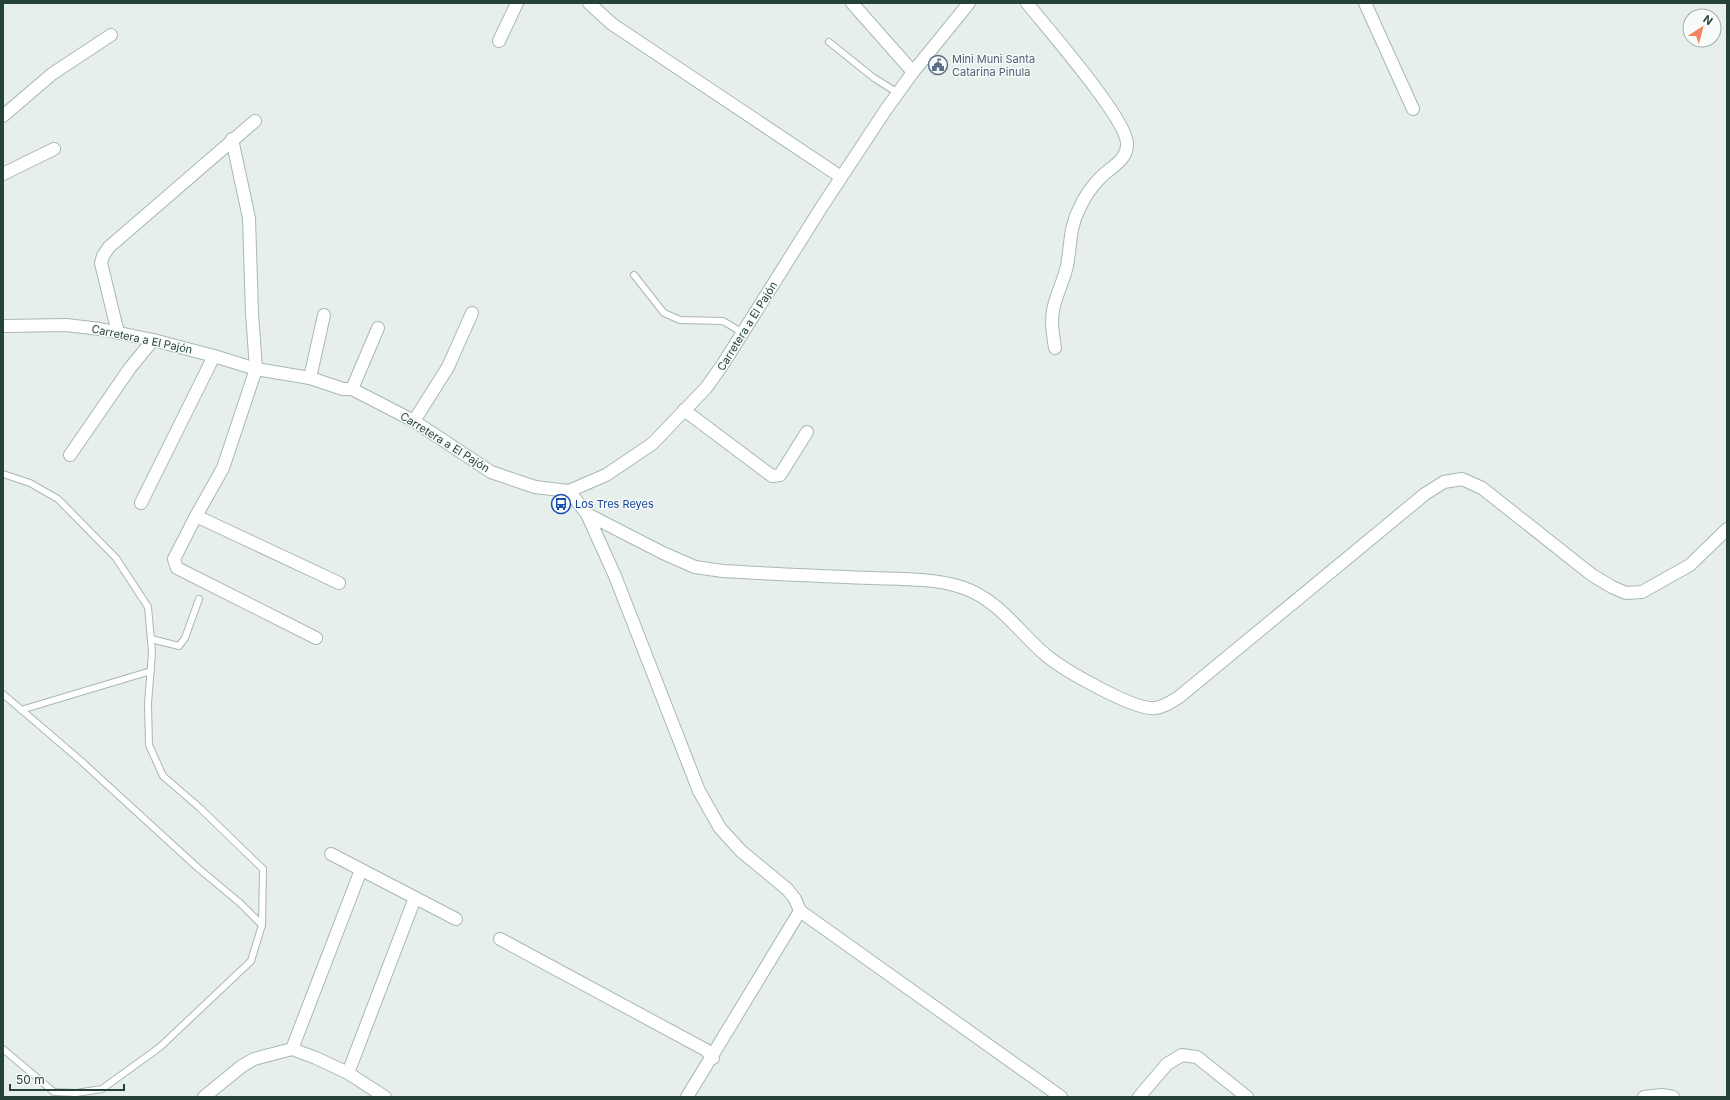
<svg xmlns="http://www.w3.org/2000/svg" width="1730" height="1100" viewBox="0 0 1730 1100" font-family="Inter,sans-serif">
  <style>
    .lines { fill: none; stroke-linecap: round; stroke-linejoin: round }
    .service-casing { stroke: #a8b8b2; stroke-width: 8 }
    .minor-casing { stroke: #a8b8b2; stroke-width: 14 }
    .tertiary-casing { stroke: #a8b8b2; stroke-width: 14 }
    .service { stroke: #fff; stroke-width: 6 }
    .minor { stroke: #fff; stroke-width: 12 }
    .tertiary { stroke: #fff; stroke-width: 12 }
    .labels { text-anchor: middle; stroke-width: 3; stroke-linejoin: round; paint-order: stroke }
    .service-label { font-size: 11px; fill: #4e5e75; stroke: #f7fbf9; text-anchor: start }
    .street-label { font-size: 11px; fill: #24423a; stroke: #f7fbf9 }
    .transit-label { font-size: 11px; fill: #164399; stroke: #f7fbf9; text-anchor: start }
  </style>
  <rect width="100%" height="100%" fill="#e6efeb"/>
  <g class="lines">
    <defs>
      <g id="service">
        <polyline points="829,42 874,78 898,93"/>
        <polyline points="634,275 664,313 680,320 723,321 743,333"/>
        <polyline points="3,474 30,483 58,499 116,558 148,607 152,652 148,704 149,745 163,776 200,808 263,869 262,925"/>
        <polyline points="151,639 179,646 185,638 199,599"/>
        <polyline points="3,694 80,760 198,868 240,903 262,925 251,961 160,1047 102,1089 76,1093 54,1092 3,1049"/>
        <polyline points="21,710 151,671"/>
      </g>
      <g id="minor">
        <polyline points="589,3 612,24 841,177"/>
        <polyline points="852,3 913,72"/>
        <path d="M1027,3c19,24 99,115 100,140 1,17 -16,24 -26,34 -9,9 -16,19 -21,30 -10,19 -9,33 -12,53 -2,16 -10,30 -14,46 -4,14 -1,28 1,42"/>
        <polyline points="1365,3 1413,109"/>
        <polyline points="499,41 517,3"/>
        <polyline points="3,116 52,74 111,35"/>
        <polyline points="232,139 249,218 252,313 256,369 223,468 196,516 174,559 177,568 316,638"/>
        <polyline points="3,174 54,149"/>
        <polyline points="118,333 101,263 103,256 109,247 255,121"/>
        <polyline points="310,378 324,315"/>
        <polyline points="352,389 378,328"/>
        <polyline points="684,410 772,476 780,475 807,432"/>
        <polyline points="414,421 448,367 472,313"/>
        <polyline points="70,455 130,368 153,340"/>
        <polyline points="569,491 587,514 615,576 699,791 720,828 741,851 787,889 795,899 800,911 687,1097"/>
        <polyline points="141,503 214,356"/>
        <path d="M587,514l76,39 32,14 28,4c49,3 98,5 148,7 29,1 62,0 90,9 38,12 58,46 86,69 17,14 88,55 108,52 9,-1 16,-6 24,-11l246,-203 19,-12 18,-3 20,9 110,87 20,12 14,6 16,-1 48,-27 37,-36"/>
        <polyline points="196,516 339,583"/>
        <polyline points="331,854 456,919"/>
        <polyline points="800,911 1061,1097"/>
        <polyline points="500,939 706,1050 713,1058"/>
        <polyline points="292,1049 361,870"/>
        <polyline points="348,1073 415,898"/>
        <polyline points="204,1097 242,1066 254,1059 292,1049 316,1058 348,1073 385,1097"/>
        <polyline points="1139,1097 1167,1064 1182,1055 1197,1057 1247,1097"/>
        <polyline points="1644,1097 1662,1095 1673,1097"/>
      </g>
      <polyline id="tertiary" points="3,326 66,325 100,329 153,340 214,356 256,369 310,378 343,389 352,389 414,421 491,472 535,487 569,491 606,475 652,444 706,388 723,364 821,208 885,111 913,72 969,3"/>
    </defs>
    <use href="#service" class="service-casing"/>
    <use href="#minor" class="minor-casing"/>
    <use href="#tertiary" class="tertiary-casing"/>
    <use href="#service" class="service"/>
    <use href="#minor" class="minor"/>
    <use href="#tertiary" class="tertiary"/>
  </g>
  <defs>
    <symbol id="civic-ring" viewBox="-11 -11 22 22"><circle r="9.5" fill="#f7fbf9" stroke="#5c6f8a" stroke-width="1.5"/><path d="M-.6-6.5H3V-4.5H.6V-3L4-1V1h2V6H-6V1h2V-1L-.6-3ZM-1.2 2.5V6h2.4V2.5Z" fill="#5c6f8a"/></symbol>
    <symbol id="bus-ring" viewBox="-11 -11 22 22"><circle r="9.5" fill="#f7fbf9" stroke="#1a4fb4" stroke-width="1.5"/><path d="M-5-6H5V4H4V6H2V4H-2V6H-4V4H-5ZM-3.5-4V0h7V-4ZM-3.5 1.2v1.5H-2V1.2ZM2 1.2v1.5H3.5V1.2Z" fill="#1a4fb4"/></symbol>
  </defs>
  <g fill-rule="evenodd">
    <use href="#civic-ring" x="927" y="54" width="22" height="22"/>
    <use href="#bus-ring" x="550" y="493" width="22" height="22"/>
  </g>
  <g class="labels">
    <g class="service-label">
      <text x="952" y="63">Mini Muni Santa<tspan x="952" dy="13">Catarina Pinula</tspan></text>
    </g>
    <g class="street-label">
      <text transform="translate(747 326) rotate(-58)" y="4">Carretera a El Pajón</text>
      <text transform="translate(142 339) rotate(12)" y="4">Carretera a El Pajón</text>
      <text transform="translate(445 442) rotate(32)" y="4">Carretera a El Pajón</text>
    </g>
    <g class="transit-label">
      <text x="575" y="508">Los Tres Reyes</text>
    </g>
  </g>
  <rect width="1730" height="1100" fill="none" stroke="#24423a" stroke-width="8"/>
  <g transform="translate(1702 28) rotate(36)"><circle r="19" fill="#f7fbf9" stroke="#a3b1ad"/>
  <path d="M0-3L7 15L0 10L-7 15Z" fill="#f4845f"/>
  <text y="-6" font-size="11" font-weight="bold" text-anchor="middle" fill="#24423a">N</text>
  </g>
  <path d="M10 1084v6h114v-6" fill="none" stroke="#24423a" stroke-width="2"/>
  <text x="16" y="1084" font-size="12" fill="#24423a" stroke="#f7fbf9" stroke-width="3" paint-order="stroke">50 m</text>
</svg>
